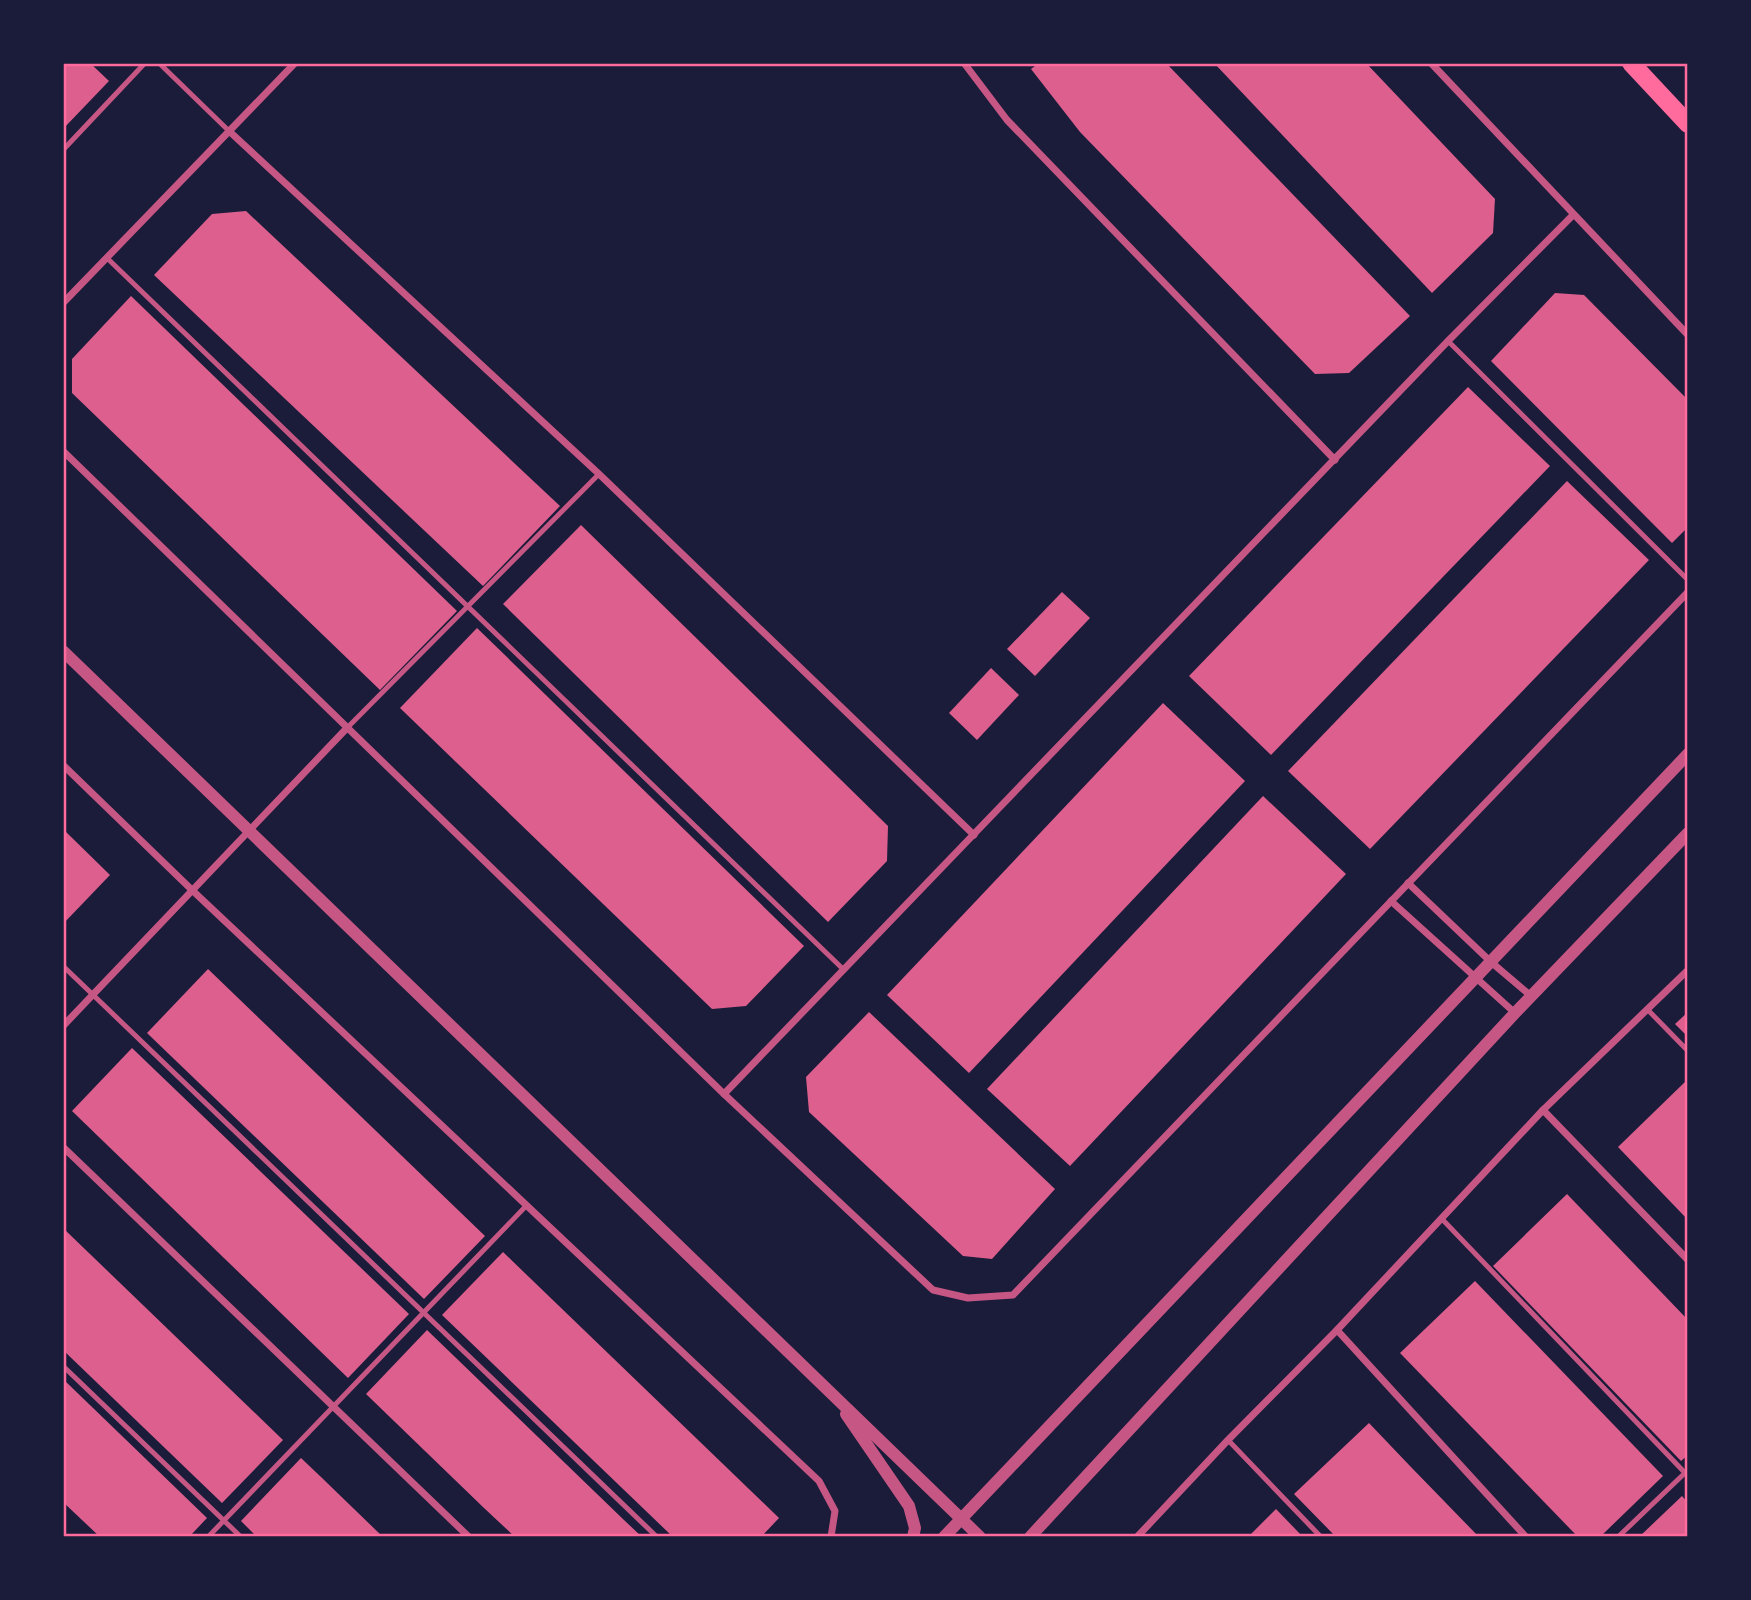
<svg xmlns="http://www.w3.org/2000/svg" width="1751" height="1600" viewBox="0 0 1751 1600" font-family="Commissioner,sans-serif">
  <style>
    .building { fill: #dd5f8e }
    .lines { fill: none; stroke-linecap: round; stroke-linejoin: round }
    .service { stroke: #c65784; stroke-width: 5 }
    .minor { stroke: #c65784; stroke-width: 7 }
    .tertiary { stroke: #c65784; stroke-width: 12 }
    .primary { stroke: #ff6b9d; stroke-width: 18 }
    .neatline { fill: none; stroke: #ff6b9d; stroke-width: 2.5 }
  </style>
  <rect width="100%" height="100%" fill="#1b1b3a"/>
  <g class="building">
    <polygon points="63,63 90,63 109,81 63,129"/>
    <polygon points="1039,63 1166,63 1410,316 1349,373 1315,374 1080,132 1031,69"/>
    <polygon points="1214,63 1366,63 1495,199 1493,233 1432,293"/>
    <polygon points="246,211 560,506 483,586 154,275 212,214"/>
    <polygon points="1555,293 1584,295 1688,400 1688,527 1672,543 1491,361"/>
    <polygon points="131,296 457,611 380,690 72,393 72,359"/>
    <polygon points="1468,387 1550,466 1271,755 1189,676"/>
    <polygon points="1567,481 1649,560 1370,849 1288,771"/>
    <polygon points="581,525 888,826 887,861 828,922 503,604"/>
    <polygon points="1062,592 1090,618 1035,676 1007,649"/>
    <polygon points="477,628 804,946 746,1006 712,1009 400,708"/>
    <polygon points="991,668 1019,695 977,740 949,713"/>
    <polygon points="1163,703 1245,781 969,1073 887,995"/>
    <polygon points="1263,796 1346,874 1070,1166 987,1089"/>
    <polygon points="63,829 110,875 63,924"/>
    <polygon points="208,969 485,1236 424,1299 147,1033"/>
    <polygon points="869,1012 1055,1189 992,1259 963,1256 809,1112 806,1077"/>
    <polygon points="1688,1012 1688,1037 1675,1024"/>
    <polygon points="132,1048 409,1314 348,1378 72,1111"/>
    <polygon points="1688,1079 1688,1220 1618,1147"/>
    <polygon points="1567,1194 1688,1320 1688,1455 1681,1461 1493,1266"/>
    <polygon points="63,1228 283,1440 222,1503 63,1350"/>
    <polygon points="503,1252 779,1518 761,1537 673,1537 442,1315"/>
    <polygon points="1475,1281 1663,1476 1600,1537 1578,1537 1400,1353"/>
    <polygon points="427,1330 624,1520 642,1537 515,1537 484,1508 366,1394"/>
    <polygon points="63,1379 207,1518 189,1537 100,1537 63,1502"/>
    <polygon points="1369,1423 1410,1466 1479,1537 1336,1537 1294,1494"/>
    <polygon points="301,1458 321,1477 383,1537 257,1537 241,1521"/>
    <polygon points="1682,1496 1688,1503 1688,1537 1639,1537"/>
    <polygon points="1276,1509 1303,1537 1248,1537"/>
  </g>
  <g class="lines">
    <g class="service">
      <polyline points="159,63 229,131"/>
      <polyline points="63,150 145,63"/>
      <polyline points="107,258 844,970"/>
      <polyline points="1448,341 1688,580"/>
      <polyline points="346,729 599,474"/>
      <polyline points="63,966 657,1537"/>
      <polyline points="1647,1009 1688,1051"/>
      <polyline points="1442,1219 1688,1476"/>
      <polyline points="63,1366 241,1537"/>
      <polyline points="1228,1440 1321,1537"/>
      <polyline points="208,1537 526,1206"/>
      <polyline points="1618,1537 1688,1470"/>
    </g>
    <g class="minor">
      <polyline points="964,63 1007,120 1335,460"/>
      <polyline points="1431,63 1688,335"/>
      <polyline points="229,131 599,474 974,835"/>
      <polyline points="63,303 295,63"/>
      <polyline points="63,451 724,1094 933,1290 968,1298 1013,1295 1688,592"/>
      <polyline points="63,765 193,891 819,1481 835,1511 831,1537"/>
      <polyline points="1408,883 1491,962 1531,996"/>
      <polyline points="1391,901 1515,1013"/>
      <polyline points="63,1026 346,729"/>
      <polyline points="724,1094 1448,341 1573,215"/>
      <polyline points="1543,1110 1688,1260"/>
      <polyline points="63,1147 469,1537"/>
      <polyline points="1337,1330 1526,1537"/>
      <polyline points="1137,1537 1228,1440 1337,1330 1543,1110 1688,970"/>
    </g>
    <g class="tertiary">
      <polyline points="63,651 980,1537"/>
      <polyline points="846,1414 909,1506 915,1528 913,1537"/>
      <polyline points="944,1537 1688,754"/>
      <polyline points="1030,1537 1515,1013 1688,833"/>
    </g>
    <polyline class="primary" points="1631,63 1688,124"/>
  </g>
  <rect width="1751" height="1600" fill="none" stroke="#1b1b3a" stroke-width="130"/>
  <rect x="65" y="65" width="1621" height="1470" class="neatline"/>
</svg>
